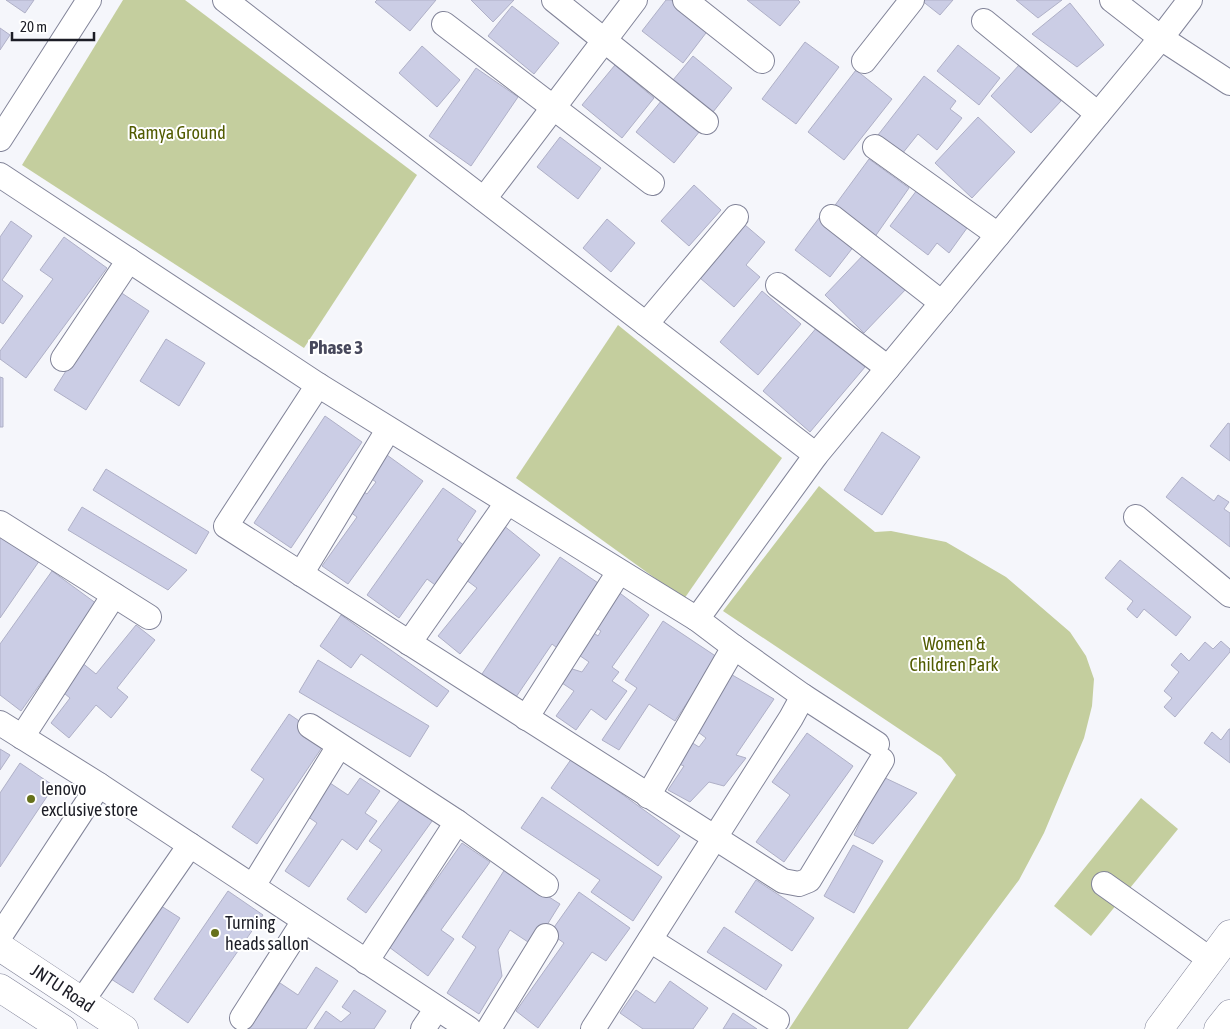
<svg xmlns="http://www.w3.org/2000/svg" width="1230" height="1029" viewBox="0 0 1230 1029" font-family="'Asap Condensed',sans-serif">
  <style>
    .green { fill: #c4ce9e }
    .building { fill: #cbcde5; stroke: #afb0c7 }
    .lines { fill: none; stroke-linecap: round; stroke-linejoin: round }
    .street-casing { stroke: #828499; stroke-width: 26 }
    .secondary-casing { stroke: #828499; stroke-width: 29 }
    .primary-casing { stroke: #828499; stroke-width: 29 }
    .street { stroke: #fff; stroke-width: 24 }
    .secondary { stroke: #fff; stroke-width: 28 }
    .primary { stroke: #fff; stroke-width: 28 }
    .poi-dot { fill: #66711b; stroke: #fff; stroke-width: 2 }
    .labels { text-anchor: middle; stroke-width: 4; stroke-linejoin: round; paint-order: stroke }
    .park-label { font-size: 18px; fill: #515b01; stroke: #fff }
    .poi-label { font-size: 18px; fill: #1c1d26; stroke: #fff; text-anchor: start }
    .street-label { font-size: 18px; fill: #1c1d26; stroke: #fff }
    .neighbourhood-label { font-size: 19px; font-weight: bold; fill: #47485c; stroke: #fff }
  </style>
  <rect width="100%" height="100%" fill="#f5f6fb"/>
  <g class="green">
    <polygon points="123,0 185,0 417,175 304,348 22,165"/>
    <polygon points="618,325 782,458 684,599 516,478"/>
    <polygon points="819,486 875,532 891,531 946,542 1006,577 1070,632 1086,656 1094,679 1092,706 1084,738 1044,833 1019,880 908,1029 789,1029 956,775 941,757 723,611"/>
    <polygon points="1141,798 1178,829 1091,936 1054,906"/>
  </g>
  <g class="building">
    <polygon points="6,0 34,0 25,13"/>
    <polygon points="377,0 436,0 410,31 375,2"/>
    <polygon points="471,0 514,0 493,22"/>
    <polygon points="666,0 671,0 709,29 683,63 642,31"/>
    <polygon points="747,0 798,0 800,2 780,26"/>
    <polygon points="921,0 953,0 940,15"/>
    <polygon points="1016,0 1062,0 1038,18"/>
    <polygon points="1070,3 1104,45 1077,67 1032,34"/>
    <polygon points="512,6 559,43 534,74 488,36"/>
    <polygon points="0,28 10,35 0,50"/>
    <polygon points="805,42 839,67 796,124 762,99"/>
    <polygon points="958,45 1000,78 979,105 937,71"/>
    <polygon points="422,46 460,80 437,107 399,73"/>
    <polygon points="693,56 732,88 713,112 673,80"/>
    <polygon points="1020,64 1061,101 1031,133 991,96"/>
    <polygon points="615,65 654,98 622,138 582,105"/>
    <polygon points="476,68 518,97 471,166 429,136"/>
    <polygon points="856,70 892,99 844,160 808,132"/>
    <polygon points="924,76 956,101 950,109 962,118 937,150 918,134 902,154 878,135"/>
    <polygon points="666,95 704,126 674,163 636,132"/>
    <polygon points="978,117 1015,152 972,198 935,163"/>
    <polygon points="560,137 601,168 578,199 537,167"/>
    <polygon points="869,159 909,188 874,238 833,208"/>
    <polygon points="694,185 721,210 689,246 661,221"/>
    <polygon points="917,190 967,228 949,253 937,243 928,255 890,226"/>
    <polygon points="822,214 858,241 830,277 795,250"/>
    <polygon points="607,219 635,243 611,272 583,248"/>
    <polygon points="738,219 765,242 746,265 760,277 734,307 693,272"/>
    <polygon points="11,221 32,236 2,280 23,296 3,324 0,322 0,237"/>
    <polygon points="64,237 107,268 26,378 0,359 0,351 53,279 40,270"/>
    <polygon points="868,250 907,288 864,333 825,295"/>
    <polygon points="117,290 149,311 86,410 54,390"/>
    <polygon points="762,291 801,324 758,375 720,342"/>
    <polygon points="818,326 865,367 810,432 763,391"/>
    <polygon points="166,339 205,363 179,406 140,381"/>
    <polygon points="0,377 3,378 3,427 0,427"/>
    <polygon points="325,416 362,442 291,548 254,523"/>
    <polygon points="1228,423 1230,424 1230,461 1210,446"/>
    <polygon points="882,432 920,457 882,515 844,490"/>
    <polygon points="380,450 423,481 348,584 322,566 357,517 343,507 357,487 367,494 376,482 363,473"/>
    <polygon points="106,469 209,532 196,554 93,490"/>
    <polygon points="1182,477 1214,501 1218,495 1229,502 1224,509 1230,513 1230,547 1166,497"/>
    <polygon points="443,488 476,511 457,540 470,550 442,590 427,579 399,618 367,595"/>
    <polygon points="82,507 187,570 168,590 68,530"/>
    <polygon points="503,525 540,555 460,654 438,636 477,588 462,577"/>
    <polygon points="0,529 42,557 0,618"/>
    <polygon points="560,557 604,587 561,651 552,644 514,700 480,677"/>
    <polygon points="1120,560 1191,617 1176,636 1144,609 1137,618 1127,609 1133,601 1105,578"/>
    <polygon points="52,571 97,604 21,711 0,695 0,644"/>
    <polygon points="613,588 649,615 612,667 619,672 612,681 627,691 606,720 591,709 576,730 556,716 574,691 559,681 569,668 582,672 589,662 573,651 588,629 598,636 601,631 588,622"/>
    <polygon points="341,615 449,691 437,707 361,654 351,668 320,646"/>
    <polygon points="663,621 717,657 675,721 649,704 619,750 602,740 637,688 625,680"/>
    <polygon points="136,625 155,640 117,688 128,697 111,718 96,705 69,738 51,723 70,698 59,689 81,662 96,674"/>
    <polygon points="1221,641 1230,649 1230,652 1175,717 1164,707 1172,698 1164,691 1179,672 1171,665 1181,653 1189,661 1205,642 1213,649"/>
    <polygon points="318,660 429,726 410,757 299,692"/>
    <polygon points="727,672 774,699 736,755 746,758 724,786 709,782 690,802 668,790 684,766 672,761 686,739 699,747 706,738 690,726"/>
    <polygon points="289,714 327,740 257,844 232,827 264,779 251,770"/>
    <polygon points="1229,729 1230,729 1230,763 1204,743 1212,732 1221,740"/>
    <polygon points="807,733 853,766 784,862 756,842 790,795 772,782"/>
    <polygon points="0,749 10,755 0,770"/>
    <polygon points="572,758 680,836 658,866 551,788"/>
    <polygon points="20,763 54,786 0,867 0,793"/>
    <polygon points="881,776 917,793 873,844 854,835"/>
    <polygon points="360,778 380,791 365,813 377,821 357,850 342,839 309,887 285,871 317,823 304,814 327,781 348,795"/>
    <polygon points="404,794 435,817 366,913 347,899 382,850 369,841"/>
    <polygon points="542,797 662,877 633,921 591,892 600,880 521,828"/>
    <polygon points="462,843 490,862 441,930 454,939 428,976 389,947"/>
    <polygon points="853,845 883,861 854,913 824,896"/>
    <polygon points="505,869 560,904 534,946 510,930 498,950 502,976 479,1014 447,993 476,947 462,937"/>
    <polygon points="756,880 814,918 792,951 735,912"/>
    <polygon points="228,891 263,915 188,1023 154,999"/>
    <polygon points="579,892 630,928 606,961 592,952 538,1028 516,1011 564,943 550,933"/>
    <polygon points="158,904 180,918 133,993 111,979"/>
    <polygon points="724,927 782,965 766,990 707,952"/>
    <polygon points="316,967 338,981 306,1029 249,1029 280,983 298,995"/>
    <polygon points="670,981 708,1008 693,1029 643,1029 620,1013 636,990 655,1003"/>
    <polygon points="354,990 386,1011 374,1029 314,1029 326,1011 341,1022 351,1013 342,1007"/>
    <polygon points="733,1013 757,1029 723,1029"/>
  </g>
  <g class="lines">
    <defs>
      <g id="street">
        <polyline points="225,0 816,455"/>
        <polyline points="554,0 706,122"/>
        <polyline points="685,0 762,61"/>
        <polyline points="1112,0 1161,38 1230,83"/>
        <polyline points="984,21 1098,114"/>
        <polyline points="444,24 652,183"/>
        <polyline points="864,61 912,0"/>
        <polyline points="0,139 89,0"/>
        <polyline points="875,147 998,235"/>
        <polyline points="0,175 318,385 697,619 734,647 803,696 791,718 593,1029"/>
        <polyline points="484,199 635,0"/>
        <polyline points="832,217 942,303"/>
        <polyline points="778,285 888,368"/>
        <polyline points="646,324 736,217"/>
        <polyline points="63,359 129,260"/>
        <polyline points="318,385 226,526 783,881 799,884 809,880 882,760"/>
        <polyline points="1136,517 1230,595"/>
        <polyline points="0,523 149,617"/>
        <polyline points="301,574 388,430"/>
        <polyline points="697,619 816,455 1161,38 1190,0"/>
        <polyline points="409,643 507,503"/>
        <polyline points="803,696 877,744"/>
        <polyline points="526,718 619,572"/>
        <polyline points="0,723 99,785 469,1029"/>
        <polyline points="310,726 457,822 546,885"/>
        <polyline points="22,737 114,595"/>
        <polyline points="648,796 734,647"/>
        <polyline points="1104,884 1211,960"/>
        <polyline points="253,886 339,746"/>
        <polyline points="0,936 99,785"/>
        <polyline points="650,940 777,1020"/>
        <polyline points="366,962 457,822"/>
        <polyline points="82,1001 190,845"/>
        <polyline points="242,1018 304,921"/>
        <polyline points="423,1029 437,1008"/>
        <polyline points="489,1029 546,936"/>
      </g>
      <g id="secondary">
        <polyline points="1159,1029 1230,934"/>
        <polyline points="1218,1029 1230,1014"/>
      </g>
      <g id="primary">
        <path id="s1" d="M0,947l124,82"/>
        <polyline points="0,988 63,1029"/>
      </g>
    </defs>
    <use href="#street" class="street-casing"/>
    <use href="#secondary" class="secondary-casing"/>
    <use href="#primary" class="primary-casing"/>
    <use href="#street" class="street"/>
    <use href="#secondary" class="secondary"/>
    <use href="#primary" class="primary"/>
  </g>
  <g class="poi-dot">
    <circle cx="31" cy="799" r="5"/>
    <circle cx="215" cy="933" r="5"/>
  </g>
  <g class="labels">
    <g class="park-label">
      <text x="177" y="139">Ramya Ground</text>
      <text x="954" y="650">Women &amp;<tspan x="954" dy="21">Children Park</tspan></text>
    </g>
    <g class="poi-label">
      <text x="41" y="795">lenovo<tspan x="41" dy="21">exclusive store</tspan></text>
      <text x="225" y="929">Turning<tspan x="225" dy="21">heads sallon</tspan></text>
    </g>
    <g class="street-label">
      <text dy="6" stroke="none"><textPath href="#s1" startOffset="75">JNTU Road</textPath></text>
    </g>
    <g class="neighbourhood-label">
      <text x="336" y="354">Phase 3</text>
    </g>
  </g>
  <path d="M12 32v8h82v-8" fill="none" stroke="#1c1d26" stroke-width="2.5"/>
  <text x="20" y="32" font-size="15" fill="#1c1d26" stroke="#ffffff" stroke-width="4" paint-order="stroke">20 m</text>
</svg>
